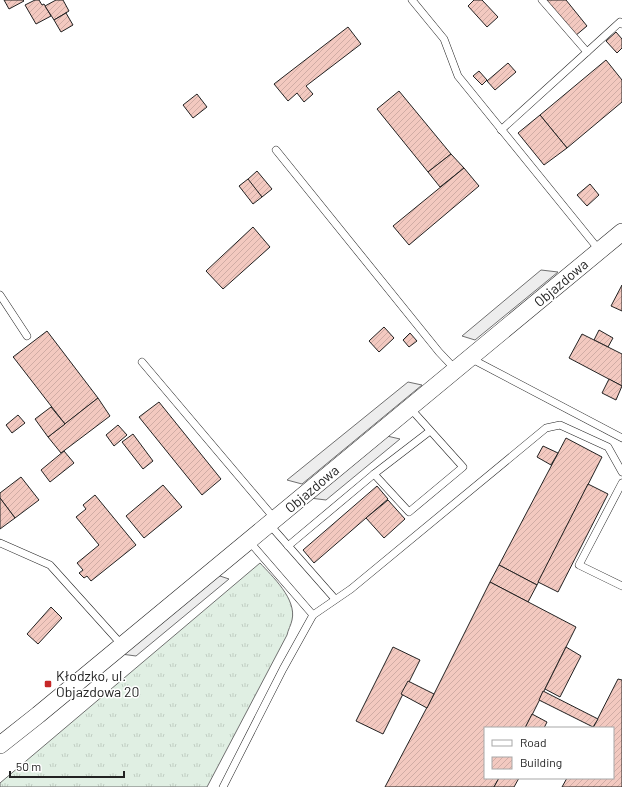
<svg xmlns="http://www.w3.org/2000/svg" width="622" height="787" viewBox="0 0 622 787" font-family="Barlow,sans-serif">
  <style>
    .grass { fill: url(#grass-tufts); stroke: #6f6f6f }
    .parking { fill: #ededed; stroke: #6f6f6f }
    .building { fill: url(#building-hatch); stroke: #222 }
    .lines { fill: none; stroke-linecap: round; stroke-linejoin: round }
    .service-casing { stroke: #222; stroke-width: 8 }
    .tertiary-casing { stroke: #222; stroke-width: 18 }
    .service { stroke: #fff; stroke-width: 7 }
    .tertiary { stroke: #fff; stroke-width: 17 }
    .poi-dot { fill: #c62828; stroke: #fff; stroke-width: 1.5 }
    .labels { text-anchor: middle; stroke-width: 3; stroke-linejoin: round; paint-order: stroke }
    .street-label { font-size: 14px; fill: #222; stroke: #fff }
    .poi-label { font-size: 14px; fill: #222; stroke: #fff; text-anchor: start }
  </style>
  <defs>
    <pattern id="grass-tufts" width="24" height="20" patternUnits="userSpaceOnUse"><rect width="24" height="20" fill="#e0efe3"/><path d="M3 7l-1-3M5 7V3M7 7l1-3M15 17l-1-3M17 17v-4M19 17l1-3" fill="none" stroke="#c0cdc2"/></pattern>
    <pattern id="building-hatch" width="6" height="6" patternUnits="userSpaceOnUse"><rect width="6" height="6" fill="#f3c9c0"/><path d="M-1 1l2-2M0 6l6-6M5 7l2-2" fill="none" stroke="#d0aca5"/></pattern>
  </defs>
  <rect width="100%" height="100%" fill="#fff"/>
  <path class="grass" d="M260,563c12,13 37,36 32,57 -1,5 -4,10 -5,15l-80,152h-207v-4z"/>
  <g class="parking">
    <polygon points="541,270 558,272 475,340 462,336"/>
    <polygon points="408,382 422,385 302,484 287,480"/>
    <polygon points="387,436 400,439 326,500 310,498"/>
    <polygon points="217,575 229,579 136,656 121,654"/>
  </g>
  <g class="building">
    <polygon points="4,0 23,0 24,1 9,9"/>
    <polygon points="35,0 39,0 42,5 44,4 51,16 36,24 25,5"/>
    <polygon points="56,0 63,0 69,11 54,20 45,6"/>
    <polygon points="474,0 482,0 498,17 487,27 468,6"/>
    <polygon points="546,0 566,0 587,26 575,36"/>
    <polygon points="66,13 73,25 61,32 54,20"/>
    <polygon points="348,27 361,44 306,86 313,94 304,102 297,93 288,101 274,84"/>
    <polygon points="616,32 622,39 622,48 617,53 606,41"/>
    <polygon points="606,60 622,80 622,102 567,148 540,115"/>
    <polygon points="508,63 516,72 495,90 487,81"/>
    <polygon points="479,71 487,80 482,85 473,76"/>
    <polygon points="399,91 451,154 428,172 377,109"/>
    <polygon points="197,94 207,107 193,118 183,105"/>
    <polygon points="540,115 567,148 544,165 518,133"/>
    <polygon points="451,154 464,168 440,187 428,172"/>
    <polygon points="464,168 479,186 409,245 393,226"/>
    <polygon points="257,171 272,189 262,197 247,180"/>
    <polygon points="248,179 262,197 253,204 239,186"/>
    <polygon points="590,184 599,195 587,206 577,195"/>
    <polygon points="253,227 270,247 223,289 206,271"/>
    <polygon points="622,285 622,311 611,306"/>
    <polygon points="384,327 394,338 379,352 369,341"/>
    <polygon points="599,330 613,338 608,347 594,340"/>
    <polygon points="47,331 98,398 65,424 14,358 13,357"/>
    <polygon points="410,333 417,341 409,347 403,340"/>
    <polygon points="582,334 622,354 622,386 569,358"/>
    <polygon points="609,379 622,386 616,400 602,393"/>
    <polygon points="98,398 110,416 61,453 48,437"/>
    <polygon points="159,402 221,479 202,495 139,417"/>
    <polygon points="51,407 65,424 48,437 35,419"/>
    <polygon points="18,415 25,423 12,433 6,425"/>
    <polygon points="118,425 127,435 114,446 106,435"/>
    <polygon points="133,434 153,461 143,469 122,442"/>
    <polygon points="566,438 602,457 537,585 499,565"/>
    <polygon points="543,446 558,453 551,465 537,457"/>
    <polygon points="64,451 74,463 50,482 41,470"/>
    <polygon points="21,477 39,500 15,518 0,498 0,493"/>
    <polygon points="588,484 608,494 558,592 538,582"/>
    <polygon points="163,485 182,507 144,538 126,516"/>
    <polygon points="377,486 388,499 314,563 303,550"/>
    <polygon points="95,495 136,545 91,581 87,576 84,578 79,573 83,570 77,563 99,545 76,517 86,509 83,505"/>
    <polygon points="0,498 15,518 0,529"/>
    <polygon points="388,500 405,519 384,538 366,518"/>
    <polygon points="499,565 537,585 528,602 490,582"/>
    <polygon points="490,582 576,627 533,713 525,728 485,728 485,778 499,778 494,787 385,787 434,694"/>
    <polygon points="51,607 62,618 38,644 27,634"/>
    <polygon points="393,647 420,660 383,734 356,721"/>
    <polygon points="566,647 581,656 560,697 545,689"/>
    <polygon points="618,679 622,680 622,787 562,787 567,778 613,778 613,728 593,728"/>
    <polygon points="408,681 434,694 427,708 401,694"/>
    <polygon points="543,691 598,719 593,727 539,700"/>
    <polygon points="532,714 547,722 544,728 525,728"/>
    <polygon points="499,778 519,778 514,787 494,787"/>
  </g>
  <g class="lines">
    <defs>
      <g id="service">
        <polyline points="412,0 444,39 458,76 600,251"/>
        <polyline points="542,0 587,52 620,22 622,24"/>
        <polyline points="501,130 587,52"/>
        <polyline points="276,150 439,352 456,370"/>
        <polyline points="0,295 27,336"/>
        <polyline points="470,358 622,438"/>
        <polyline points="142,362 275,519"/>
        <polyline points="410,408 463,467 409,512 374,474 430,431"/>
        <polyline points="622,483 579,565 622,586"/>
        <polyline points="269,524 335,599"/>
        <polyline points="249,541 313,615"/>
        <polyline points="0,543 50,565 122,645"/>
        <polyline points="288,546 374,474"/>
        <polyline points="223,787 283,669 313,615 351,589 546,428 560,425 608,447 622,472"/>
      </g>
      <polyline id="tertiary" points="0,745 38,715 622,232"/>
    </defs>
    <use href="#service" class="service-casing"/>
    <use href="#tertiary" class="tertiary-casing"/>
    <use href="#service" class="service"/>
    <use href="#tertiary" class="tertiary"/>
  </g>
  <rect class="poi-dot" x="44" y="680" width="8" height="8" rx="2"/>
  <g class="labels">
    <g class="street-label">
      <text transform="translate(561 283) rotate(-40)" y="5">Objazdowa</text>
      <text transform="translate(312 489) rotate(-40)" y="5">Objazdowa</text>
    </g>
    <g class="poi-label">
      <text x="56" y="681">Kłodzko, ul.<tspan x="56" dy="16">Objazdowa 20</tspan></text>
    </g>
  </g>
  <rect x="484" y="727" width="130" height="52" fill="#ffffff" stroke="#a7a7a7"/>
  <rect x="492" y="740" width="20" height="6" fill="#ffffff" stroke="#a7a7a7"/>
  <text x="520" y="747" font-size="12" fill="#222222">Road</text>
  <rect x="492" y="757" width="20" height="12" fill="url(#building-hatch)" stroke="#a7a7a7"/>
  <text x="520" y="767" font-size="12" fill="#222222">Building</text>
  <path d="M10 771v6h114v-6" fill="none" stroke="#222222" stroke-width="2"/>
  <text x="16" y="771" font-size="12" fill="#222222" stroke="#ffffff" stroke-width="3" paint-order="stroke">50 m</text>
</svg>
